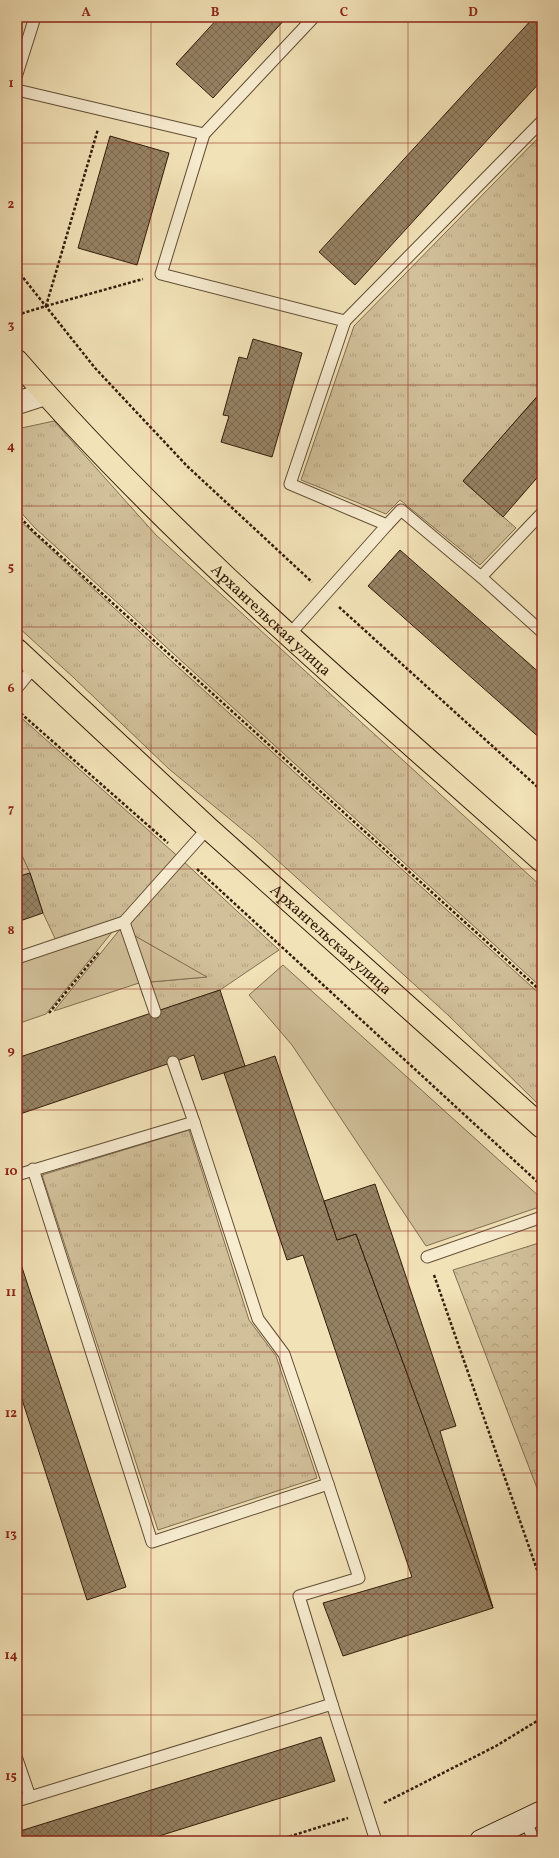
<svg xmlns="http://www.w3.org/2000/svg" width="559" height="1858" viewBox="0 0 559 1858" font-family="Vollkorn,serif">
  <style>
    .grass { fill: url(#grass-tufts); stroke: #826e52 }
    .forest { fill: url(#forest-crowns); stroke: #826e52 }
    .park { fill: #d1c09a; stroke: #826e52 }
    .building { fill: url(#building-cross-hatch); stroke: #321c0a }
    .lines { fill: none; stroke-linecap: round; stroke-linejoin: round }
    .service-casing { stroke: #624e35; stroke-width: 13 }
    .minor-casing { stroke: #624e35; stroke-width: 24 }
    .secondary-casing { stroke: #321c0a; stroke-width: 24 }
    .primary-casing { stroke: #321c0a; stroke-width: 24 }
    .path { stroke: #321c0a; stroke-width: 2.5; stroke-dasharray: 3 2; stroke-linecap: butt }
    .service { stroke: #f7ecd0; stroke-width: 11 }
    .minor { stroke: #f7ecd0; stroke-width: 22 }
    .secondary { stroke: #f7ecd0; stroke-width: 22 }
    .primary { stroke: #f2e2b7; stroke-width: 22 }
    .grid { fill: none; stroke: #8f2418; stroke-width: 1; stroke-opacity: 0.55 }
    .labels { text-anchor: middle; stroke-width: 4; stroke-linejoin: round; paint-order: stroke }
    .street-label { font-size: 16px; fill: #321c0a; stroke: #f7ecd0 }
    .neatline { fill: none; stroke: #8f2418; stroke-width: 1.5 }
    .grid-label { font-size: 13px; text-anchor: middle; font-weight: bold; fill: #8f2418 }
  </style>
  <defs>
    <pattern id="grass-tufts" width="24" height="20" patternUnits="userSpaceOnUse"><rect width="24" height="20" fill="#d1c09a"/><path d="M3 7l-1-3M5 7V3M7 7l1-3M15 17l-1-3M17 17v-4M19 17l1-3" fill="none" stroke="#b4a483"/></pattern>
    <pattern id="forest-crowns" width="20" height="18" patternUnits="userSpaceOnUse"><rect width="20" height="18" fill="#d1c09a"/><path d="M2 6a3 3 0 1 1 6 0M12 15a3 3 0 1 1 6 0" fill="none" stroke="#b4a483"/></pattern>
    <pattern id="building-cross-hatch" width="8" height="8" patternUnits="userSpaceOnUse"><rect width="8" height="8" fill="#968364"/><path d="M0 0l8 8M0 8l8-8" fill="none" stroke="#7b6a51"/></pattern>
  </defs>
  <rect width="100%" height="100%" fill="#f2e2b7"/>
  <filter id="stains"><feTurbulence type="fractalNoise" baseFrequency=".005" numOctaves="4"/><feColorMatrix values="0 0 0 0 .2 0 0 0 0 .09 0 0 0 0 .02 0 0 0 .5 -.17"/></filter>
  <radialGradient id="worn" r=".72"><stop offset=".6" stop-color="#630" stop-opacity="0"/><stop offset="1" stop-color="#630" stop-opacity=".3"/></radialGradient>
  <g class="grass">
    <polygon points="542,134 542,391 463,481 516,528 480,565 400,500 386,514 301,480 354,326"/>
    <polygon points="54,421 156,535 542,887 542,988 35,528 17,508 17,429"/>
    <polygon points="17,518 167,657 542,996 542,1108 448,1015 254,839 169,769 74,678 17,626"/>
    <polygon points="17,714 182,860 279,950 220,990 155,1012 143,996 139,983 206,977 121,928 60,949 43,913 30,873 17,845"/>
    <polygon points="189,1130 249,1320 276,1356 317,1478 158,1530 42,1175"/>
  </g>
  <polygon class="forest" points="542,1242 542,1501 453,1270"/>
  <g class="park">
    <polygon points="17,845 30,873 17,877"/>
    <polygon points="121,928 207,977 139,983 54,1011"/>
    <polygon points="113,931 46,1014 17,1024 17,963"/>
    <polygon points="283,965 542,1199 542,1206 426,1246 292,1045 249,995"/>
  </g>
  <g class="building">
    <polygon points="219,17 287,17 213,98 176,64"/>
    <polygon points="534,17 542,17 542,80 355,285 319,252"/>
    <polygon points="110,136 169,153 137,265 78,248"/>
    <polygon points="253,339 302,353 272,457 221,442 229,416 223,415 239,357 247,359"/>
    <polygon points="542,391 542,472 503,517 463,481"/>
    <polygon points="400,550 542,675 542,740 368,586"/>
    <polygon points="30,873 43,913 17,922 17,877"/>
    <polygon points="220,990 245,1066 202,1080 194,1055 17,1115 17,1058"/>
    <polygon points="275,1056 337,1240 356,1234 493,1608 343,1656 323,1603 412,1577 303,1255 287,1260 224,1073"/>
    <polygon points="375,1184 456,1426 440,1431 493,1608 356,1234 337,1240 324,1201"/>
    <polygon points="17,1252 126,1587 87,1600 17,1384"/>
    <polygon points="321,1737 335,1781 143,1841 17,1841 17,1832"/>
  </g>
  <g class="lines">
    <defs>
      <g id="service">
        <polyline points="17,74 35,17"/>
        <polyline points="17,90 204,134 314,17"/>
        <polyline points="204,134 161,274 345,321 290,484 387,525 289,635"/>
        <polyline points="345,321 542,121"/>
        <polyline points="387,525 401,510 481,577 542,632"/>
        <polyline points="481,577 542,513"/>
        <polyline points="17,688 34,667"/>
        <polyline points="124,922 155,1012"/>
        <polyline points="17,958 124,922 208,828"/>
        <polyline points="33,1169 152,1542 328,1484 284,1354 258,1319 194,1122"/>
        <polyline points="17,1175 194,1122 173,1062"/>
        <polyline points="427,1257 542,1217"/>
        <polyline points="332,1704 376,1841"/>
        <polyline points="17,1759 30,1797 332,1704 299,1596 359,1578 328,1484"/>
        <polyline points="17,1801 30,1797"/>
        <polyline points="526,1821 534,1841"/>
      </g>
      <polyline id="minor" points="17,403 45,394"/>
      <polyline id="secondary" points="481,1841 542,1812"/>
      <g id="primary">
        <path id="s1" d="M17,361c158,183 345,339 525,500"/>
        <path id="s2" d="M17,650l191,178 334,299"/>
      </g>
    </defs>
    <use href="#service" class="service-casing"/>
    <use href="#minor" class="minor-casing"/>
    <use href="#secondary" class="secondary-casing"/>
    <use href="#primary" class="primary-casing"/>
    <g class="path">
      <polyline points="17,270 95,368 187,466 312,582"/>
      <polyline points="46,306 143,279"/>
      <polyline points="17,315 46,306 98,129"/>
      <polyline points="17,514 33,531 542,992"/>
      <polyline points="339,607 542,791"/>
      <polyline points="17,710 168,843"/>
      <polyline points="197,869 542,1186"/>
      <polyline points="49,1013 99,952"/>
      <polyline points="434,1275 542,1584"/>
      <polyline points="384,1803 496,1746 542,1718"/>
      <polyline points="275,1841 348,1818"/>
    </g>
    <use href="#service" class="service"/>
    <use href="#minor" class="minor"/>
    <use href="#secondary" class="secondary"/>
    <use href="#primary" class="primary"/>
  </g>
  <path class="grid" d="M151,17v1824M280,17v1824M408,17v1824M17,143h525M17,264h525M17,385h525M17,506h525M17,627h525M17,748h525M17,869h525M17,989h525M17,1110h525M17,1231h525M17,1352h525M17,1473h525M17,1594h525M17,1715h525"/>
  <g class="labels">
    <g class="street-label">
      <text dy="6" stroke="none"><textPath href="#s1" startOffset="363">Архангельская улица</textPath></text>
      <text dy="6" stroke="none"><textPath href="#s2" startOffset="427">Архангельская улица</textPath></text>
    </g>
  </g>
  <rect width="559" height="1858" fill="none" stroke="#f2e2b7" stroke-width="44"/>
  <rect x="22" y="22" width="515" height="1814" class="neatline"/>
  <g class="grid-label">
    <text x="86" y="16">A</text>
    <text x="215" y="16">B</text>
    <text x="344" y="16">C</text>
    <text x="473" y="16">D</text>
    <text x="11" y="87">1</text>
    <text x="11" y="208">2</text>
    <text x="11" y="329">3</text>
    <text x="11" y="450">4</text>
    <text x="11" y="571">5</text>
    <text x="11" y="692">6</text>
    <text x="11" y="813">7</text>
    <text x="11" y="934">8</text>
    <text x="11" y="1054">9</text>
    <text x="11" y="1175">10</text>
    <text x="11" y="1296">11</text>
    <text x="11" y="1417">12</text>
    <text x="11" y="1538">13</text>
    <text x="11" y="1659">14</text>
    <text x="11" y="1780">15</text>
  </g>
  <rect width="100%" height="100%" filter="url(#stains)"/>
  <rect width="100%" height="100%" fill="url(#worn)"/>
</svg>
